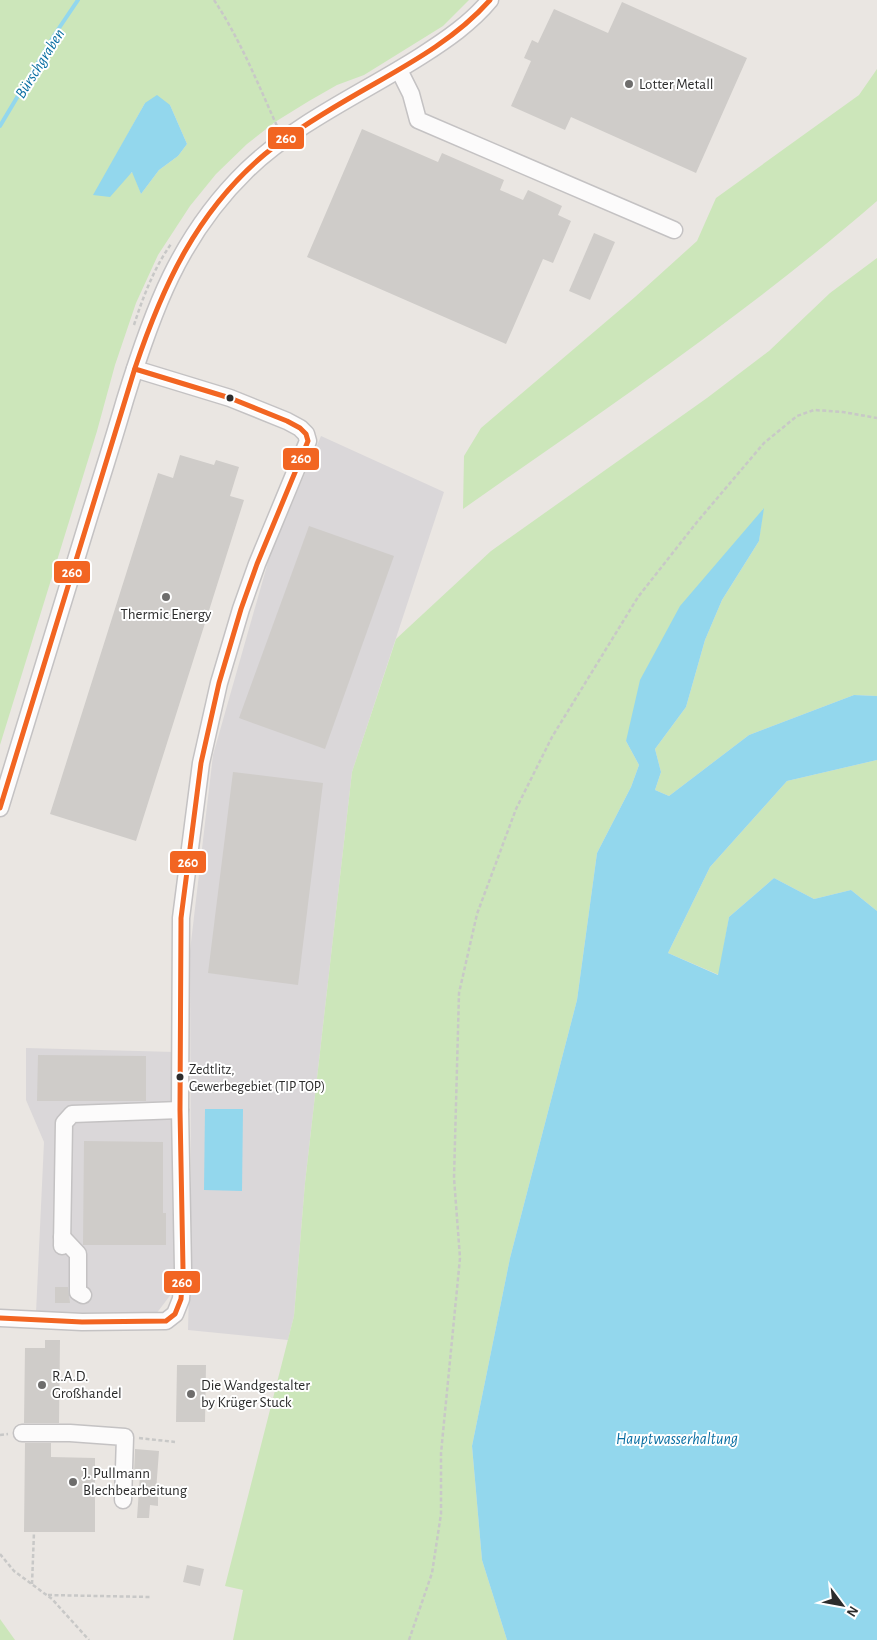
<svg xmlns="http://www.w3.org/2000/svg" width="877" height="1640" viewBox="0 0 877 1640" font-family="'Alegreya Sans',sans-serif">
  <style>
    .industrial { fill: #dad7d9 }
    .green { fill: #cce6ba; fill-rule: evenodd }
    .water { fill: #93d7ed }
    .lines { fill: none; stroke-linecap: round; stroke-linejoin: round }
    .stream { stroke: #93d7ed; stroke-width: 4 }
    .building { fill: #cfccc9 }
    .minor-casing { stroke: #c4c2c3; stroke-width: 19 }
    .path { stroke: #c8c8c7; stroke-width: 2.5; stroke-dasharray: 4 2.5; stroke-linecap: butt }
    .minor { stroke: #fcfbfb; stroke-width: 16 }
    .bus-1-casing { stroke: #fff; stroke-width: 9 }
    .bus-1 { stroke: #f26522; stroke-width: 5 }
    .poi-dot { fill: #6e6d6c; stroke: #fff; stroke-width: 2 }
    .bus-dot { fill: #2c2c2c; stroke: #fff; stroke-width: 2 }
    .labels { text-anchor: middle; stroke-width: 4; stroke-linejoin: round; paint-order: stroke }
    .bus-label { font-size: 14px; fill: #2c2c2c; stroke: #fff; text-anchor: start }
    .poi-label { font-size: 15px; fill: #2c2c2c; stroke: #fff; text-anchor: start }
    .water-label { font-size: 16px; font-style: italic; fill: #096ea2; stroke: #fff }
    .line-badge { stroke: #fff; stroke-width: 2 }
    .badge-label { font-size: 14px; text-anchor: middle; font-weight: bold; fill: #fff }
  </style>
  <rect width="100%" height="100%" fill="#eae6e2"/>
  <g class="industrial">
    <polygon points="321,436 444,492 352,772 305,1183 294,1316 288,1340 188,1330 191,1218 190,951 213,755 270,555"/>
    <polygon points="26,1048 175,1052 175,1289 156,1314 36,1313 44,1142 26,1100"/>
  </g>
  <g class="green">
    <path d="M0,0h469l-26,26 -79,49 -27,10 -28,16 -34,21 -28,22 -31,30 -26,32 -32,49 -22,48 -21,62 -18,66 -97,314zM145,103l25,2 17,39 -9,12 -19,14 -18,24 -8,-22 -39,23z"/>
    <path d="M877,69v132c-130,113 -273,209 -414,308l1,-53 17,-28 154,-131 62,-56 19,-43 143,-103z"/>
    <polygon points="877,258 877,696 854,695 749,735 669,796 655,790 661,772 655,749 686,707 705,640 722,600 759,541 763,509 626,741 639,765 631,787 597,853 577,1000 510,1258 472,1446 482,1560 507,1640 233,1640 243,1590 225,1586 294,1316 305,1183 352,772 396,639 491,551 707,398 769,351 830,293"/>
    <polygon points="877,760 877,911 851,890 814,899 774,878 729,917 719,975 668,953 710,867 787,781"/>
    <polygon points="0,1619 15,1640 0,1640"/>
  </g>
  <g class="water">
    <polygon points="157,95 170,105 187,144 178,156 159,170 141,194 132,172 110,197 93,195 145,103"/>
    <polygon points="764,508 759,541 722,600 705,640 686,707 655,749 661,772 655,790 669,796 749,735 854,695 877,696 877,760 787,781 710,867 668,953 718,975 729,917 774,878 814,899 851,890 877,911 877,1640 507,1640 482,1560 472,1446 510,1258 577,1000 597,853 631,787 639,765 626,741 640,680 680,606"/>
    <polygon points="205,1109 243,1109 242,1191 204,1190"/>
  </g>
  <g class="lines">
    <polyline class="stream" points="0,126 55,34 78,0"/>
  </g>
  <g class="building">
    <polygon points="622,2 747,58 696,173 571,117 565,130 511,106 531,61 524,58 532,40 538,43 554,9 608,33"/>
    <polygon points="362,129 438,162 442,153 504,180 500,190 523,200 528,190 562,206 558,215 571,221 553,263 543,259 506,344 307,257"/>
    <polygon points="594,233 615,242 590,300 569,291"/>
    <polygon points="180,455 214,465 216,460 239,467 230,496 244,500 136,841 50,814 158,473 173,478"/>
    <polygon points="309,526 394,556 325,749 239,718"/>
    <polygon points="233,772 323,783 298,985 208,973"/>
    <polygon points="38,1055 146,1056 146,1101 37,1101"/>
    <polygon points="84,1141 163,1142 163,1213 166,1213 166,1245 83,1245"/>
    <polygon points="55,1287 68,1287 70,1303 55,1303"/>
    <polygon points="45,1340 60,1340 59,1423 24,1423 25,1348 45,1348"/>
    <polygon points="177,1365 206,1365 205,1422 176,1422"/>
    <polygon points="25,1443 51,1443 51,1457 95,1458 95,1532 24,1532"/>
    <polygon points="135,1449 159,1451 156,1491 158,1491 158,1506 150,1505 149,1518 137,1518 140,1475 134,1474"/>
    <polygon points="187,1565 204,1569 200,1586 183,1582"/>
  </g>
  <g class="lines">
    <defs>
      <g id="minor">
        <polyline points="399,70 411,94 418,120 674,230"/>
        <path d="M0,808c30,-98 60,-196 90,-294 12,-38 24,-76 35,-114 27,-88 54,-164 122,-230 50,-48 116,-77 174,-114 25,-16 50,-33 69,-56"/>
        <polyline points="62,1237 78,1254 78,1292 83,1295"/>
        <polyline points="62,1246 64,1123 72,1114 180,1110"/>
        <polyline points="0,1318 82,1322 166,1321 175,1314 181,1299 183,1269 180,1110 181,918 201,763 219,683 241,609 257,564 308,441 306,434 300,428 287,421 230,398 135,369"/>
        <polyline points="22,1433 70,1433 125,1437 123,1500"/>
      </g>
    </defs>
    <use href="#minor" class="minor-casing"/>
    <g class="path">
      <path d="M214,0c26,39 44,84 63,126"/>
      <path d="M134,325c9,-28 20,-57 37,-81"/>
      <polyline points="0,1435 8,1434"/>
      <polyline points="139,1438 175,1442"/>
      <polyline points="0,1554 14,1571 52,1599 89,1640"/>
      <polyline points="32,1584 34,1532"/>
      <polyline points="48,1595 151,1597"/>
      <polyline points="409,1640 432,1573 441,1514 441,1453 460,1258 454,1178 459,993 477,914 516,809 552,737 638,597 697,522 764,443 797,416 814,410 843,412 877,418"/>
    </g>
    <use href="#minor" class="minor"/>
    <defs>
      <g id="bus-1">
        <path d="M0,808l135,-440c28,-83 62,-157 130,-214 26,-21 54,-38 83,-55 49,-29 103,-55 142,-99"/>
        <polyline points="0,1318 82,1322 166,1321 175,1314 181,1299 183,1269 180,1110 181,918 201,763 219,683 241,609 257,564 308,441 306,434 300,428 287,421 230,398 135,369"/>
      </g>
    </defs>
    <use href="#bus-1" class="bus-1-casing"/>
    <use href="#bus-1" class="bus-1"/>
  </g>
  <g class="poi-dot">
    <circle cx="629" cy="84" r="5"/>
    <circle cx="166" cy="597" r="5"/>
    <circle cx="42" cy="1385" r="5"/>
    <circle cx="191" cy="1394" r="5"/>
    <circle cx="73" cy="1482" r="5"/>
  </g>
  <g class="bus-dot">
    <circle cx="230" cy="398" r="4.5"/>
    <circle cx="180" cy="1077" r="4.5"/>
  </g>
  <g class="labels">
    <g class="bus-label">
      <text x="189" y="1074">Zedtlitz,<tspan x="189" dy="17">Gewerbegebiet (TIP TOP)</tspan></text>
    </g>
    <g class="poi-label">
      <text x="639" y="89">Lotter Metall</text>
      <text x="166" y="619" text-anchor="middle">Thermic Energy</text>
      <text x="52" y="1381">R.A.D.<tspan x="52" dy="17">Großhandel</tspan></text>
      <text x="201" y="1390">Die Wandgestalter<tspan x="201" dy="17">by Krüger Stuck</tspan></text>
      <text x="83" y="1478">J. Pullmann<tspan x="83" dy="17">Blechbearbeitung</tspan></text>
    </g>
    <g class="water-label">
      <text transform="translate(39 63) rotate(-58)" y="6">Bürschgraben</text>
      <text x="677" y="1444">Hauptwasserhaltung</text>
    </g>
  </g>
  <g class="line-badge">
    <rect x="267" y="126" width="38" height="24" rx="5" fill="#f26522"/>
    <rect x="282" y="447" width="38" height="24" rx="5" fill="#f26522"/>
    <rect x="53" y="560" width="38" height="24" rx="5" fill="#f26522"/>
    <rect x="169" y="850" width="38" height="24" rx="5" fill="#f26522"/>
    <rect x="163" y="1270" width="38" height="24" rx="5" fill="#f26522"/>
  </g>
  <g class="badge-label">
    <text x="286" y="143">260</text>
    <text x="301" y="463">260</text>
    <text x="72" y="577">260</text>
    <text x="188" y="867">260</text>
    <text x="182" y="1287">260</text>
  </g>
  <g transform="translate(842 1605) rotate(122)" stroke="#ffffff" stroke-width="4" paint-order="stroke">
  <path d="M0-4L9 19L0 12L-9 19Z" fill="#2c2c2c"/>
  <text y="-8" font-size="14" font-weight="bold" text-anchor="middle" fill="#2c2c2c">N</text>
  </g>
</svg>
